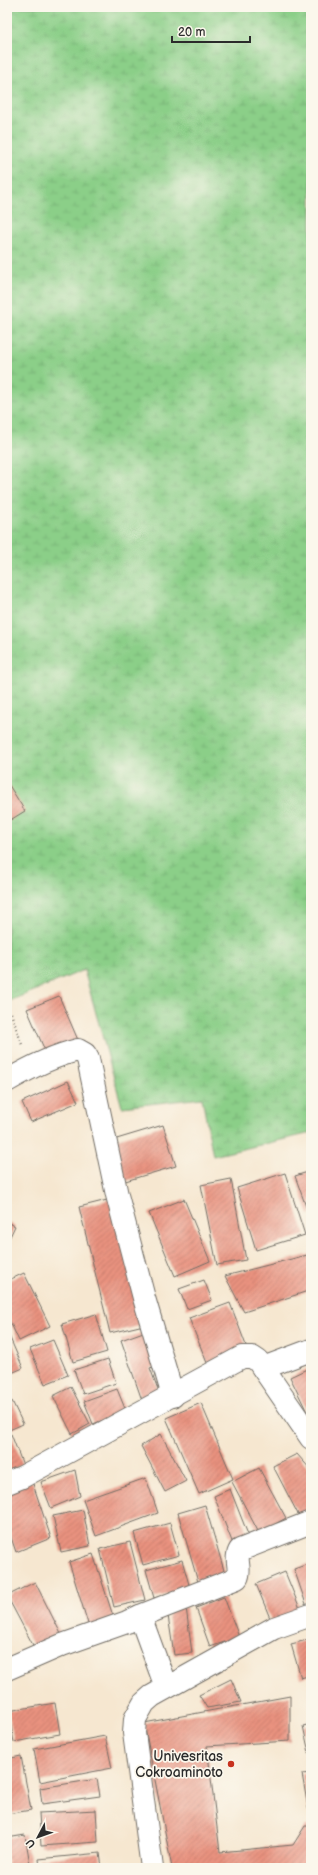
<svg xmlns="http://www.w3.org/2000/svg" width="318" height="1875" viewBox="0 0 318 1875" font-family="'Balsamiq Sans',sans-serif">
  <style>
    .wetland { fill: url(#wetland-marsh); stroke: #5b7d5a }
    .building { fill: url(#building-hatch) }
    .lines { fill: none; stroke-linecap: round; stroke-linejoin: round }
    .street-casing { stroke: #726d65; stroke-width: 24 }
    .path { stroke: #726d65; stroke-width: 2.5; stroke-dasharray: 1 3; stroke-linecap: butt }
    .street { stroke: #fff; stroke-width: 22 }
    .poi-dot { fill: #c8321e; stroke: #fbf7ec; stroke-width: 1.5 }
    .labels { text-anchor: middle; stroke-width: 3.5; stroke-linejoin: round; paint-order: stroke }
    .poi-label { font-size: 14px; fill: #2b2b2b; stroke: #fbf7ec; text-anchor: end }
  </style>
  <defs>
    <pattern id="wetland-marsh" width="20" height="14" patternUnits="userSpaceOnUse"><rect width="20" height="14" fill="#8bcf88"/><path d="M1 5h8M5 5V1M11 12h8M15 12V8" fill="none" stroke="#78b276"/></pattern>
    <pattern id="building-hatch" width="6" height="6" patternUnits="userSpaceOnUse"><rect width="6" height="6" fill="#e9927f"/><path d="M-1 1l2-2M0 6l6-6M5 7l2-2" fill="none" stroke="#bd7768"/></pattern>
  </defs>
  <rect width="100%" height="100%" fill="#fbf7ec"/>
  <filter id="ink" filterUnits="userSpaceOnUse"><feTurbulence type="fractalNoise" baseFrequency=".025" numOctaves="2"/><feDisplacementMap in="SourceGraphic" scale="8" xChannelSelector="R" yChannelSelector="G"/><feConvolveMatrix kernelMatrix="1 2 1 2 8 2 1 2 1" color-interpolation-filters="sRGB"/></filter>
  <filter id="wash" filterUnits="userSpaceOnUse"><feTurbulence type="fractalNoise" baseFrequency=".012" numOctaves="4" result="noise"/><feDisplacementMap in="SourceGraphic" scale="16" xChannelSelector="R" yChannelSelector="G"/><feGaussianBlur stdDeviation="0.9" result="paint"/><feColorMatrix in="noise" values="0 0 0 0 0 0 0 0 0 0 0 0 0 0 0 0 0 1.4 0 .05"/><feComposite in="paint" operator="in"/></filter>
  <g filter="url(#wash)">
    <rect width="100%" height="100%" fill="#f6e7d0"/>
    <polygon class="wetland" points="7,7 311,7 311,1133 213,1156 202,1098 122,1107 84,970 7,1002"/>
    <g id="blocks">
      <g class="building">
        <polygon points="7,782 25,811 7,822"/>
        <polygon points="59,996 78,1040 46,1053 27,1009"/>
        <polygon points="68,1081 78,1102 31,1122 22,1102"/>
        <polygon points="163,1125 176,1166 122,1182 110,1141"/>
        <polygon points="311,1171 311,1214 309,1215 295,1176"/>
        <polygon points="285,1173 305,1235 256,1250 237,1188"/>
        <polygon points="231,1179 246,1260 217,1265 201,1185"/>
        <polygon points="111,1199 144,1325 110,1333 79,1207"/>
        <polygon points="184,1199 210,1261 175,1276 149,1213"/>
        <polygon points="7,1222 15,1226 7,1243"/>
        <polygon points="311,1254 311,1290 244,1312 225,1276"/>
        <polygon points="24,1273 50,1326 19,1341 7,1315 7,1281"/>
        <polygon points="204,1280 212,1300 187,1309 179,1289"/>
        <polygon points="230,1303 247,1348 207,1363 189,1318"/>
        <polygon points="96,1314 107,1352 73,1362 62,1324"/>
        <polygon points="149,1330 161,1364 150,1368 162,1400 144,1406 121,1340"/>
        <polygon points="7,1331 23,1368 7,1375"/>
        <polygon points="53,1340 68,1375 45,1384 30,1349"/>
        <polygon points="108,1359 116,1383 83,1394 74,1370"/>
        <polygon points="311,1367 311,1420 290,1377"/>
        <polygon points="71,1387 90,1424 72,1434 53,1396"/>
        <polygon points="117,1389 126,1411 93,1424 84,1401"/>
        <polygon points="12,1401 23,1424 7,1431 7,1403"/>
        <polygon points="201,1403 233,1479 199,1494 166,1418"/>
        <polygon points="11,1434 23,1465 7,1472 7,1435"/>
        <polygon points="161,1434 186,1481 165,1492 141,1446"/>
        <polygon points="297,1454 311,1470 311,1510 300,1518 273,1466"/>
        <polygon points="259,1468 286,1518 259,1533 232,1482"/>
        <polygon points="75,1470 80,1496 51,1508 41,1482"/>
        <polygon points="146,1478 158,1513 96,1536 83,1500"/>
        <polygon points="32,1481 51,1538 16,1552 7,1526 7,1492"/>
        <polygon points="230,1489 249,1537 233,1544 214,1496"/>
        <polygon points="205,1505 225,1574 198,1582 178,1513"/>
        <polygon points="83,1510 90,1546 61,1552 53,1516"/>
        <polygon points="170,1523 179,1555 143,1565 134,1533"/>
        <polygon points="130,1542 145,1600 114,1607 100,1549"/>
        <polygon points="93,1554 114,1619 89,1627 69,1562"/>
        <polygon points="182,1560 190,1588 154,1598 146,1570"/>
        <polygon points="311,1563 311,1609 308,1610 294,1569"/>
        <polygon points="285,1572 301,1611 272,1623 256,1584"/>
        <polygon points="35,1582 61,1634 34,1647 7,1596"/>
        <polygon points="224,1597 239,1637 210,1647 196,1608"/>
        <polygon points="186,1607 192,1653 174,1655 167,1609"/>
        <polygon points="311,1639 311,1675 301,1678 291,1644"/>
        <polygon points="231,1679 241,1702 207,1708 199,1695"/>
        <polygon points="290,1696 290,1741 207,1746 220,1852 293,1845 305,1826 311,1826 311,1868 172,1868 144,1723"/>
        <polygon points="55,1703 60,1734 14,1742 8,1711"/>
        <polygon points="311,1724 311,1757 310,1757 303,1726"/>
        <polygon points="105,1736 112,1768 40,1782 34,1749"/>
        <polygon points="21,1756 31,1810 7,1814 7,1759"/>
        <polygon points="311,1773 311,1819 310,1819 302,1774"/>
        <polygon points="97,1779 100,1796 42,1804 40,1788"/>
        <polygon points="96,1810 98,1842 41,1846 39,1813"/>
        <polygon points="25,1835 30,1864 7,1868 7,1838"/>
        <polygon points="100,1853 102,1868 40,1868 39,1859"/>
      </g>
    </g>
  </g>
  <g filter="url(#ink)">
    <use href="#blocks" fill-opacity="0" stroke="#726d65" stroke-width="1"/>
    <g class="lines">
      <defs>
        <g id="street">
          <path d="M7,1081c22,-13 46,-25 71,-31l7,4 3,5 29,136 27,103 29,98"/>
          <polyline points="263,1368 311,1350"/>
          <polyline points="7,1483 22,1477 242,1357 252,1357 258,1361 311,1438"/>
          <path d="M140,1616l97,-38c5,-9 -3,-19 3,-28l71,-28"/>
          <polyline points="7,1669 62,1645 127,1622 140,1616 166,1687"/>
          <polyline points="152,1868 134,1733 135,1719 144,1703 152,1696 274,1628 311,1615"/>
        </g>
      </defs>
      <use href="#street" class="street-casing"/>
      <polyline class="path" points="11,1013 22,1045"/>
      <use href="#street" class="street"/>
    </g>
  </g>
  <circle class="poi-dot" cx="231" cy="1764" r="4"/>
  <g class="labels">
    <g class="poi-label">
      <text x="223" y="1761">Univesritas<tspan x="223" dy="16">Cokroaminoto</tspan></text>
    </g>
  </g>
  <rect width="318" height="1875" fill="none" stroke="#fbf7ec" stroke-width="24"/>
  <g transform="translate(38 1837) rotate(229)" stroke="#fbf7ec" stroke-width="3" paint-order="stroke">
  <path d="M0-3L7 15L0 10L-7 15Z" fill="#2b2b2b"/>
  <text y="-6" font-size="11" font-weight="bold" text-anchor="middle" fill="#2b2b2b">U</text>
  </g>
  <path d="M172 36v6h78v-6" fill="none" stroke="#2b2b2b" stroke-width="2"/>
  <text x="178" y="36" font-size="12" fill="#2b2b2b" stroke="#fbf7ec" stroke-width="3" paint-order="stroke">20 m</text>
</svg>
